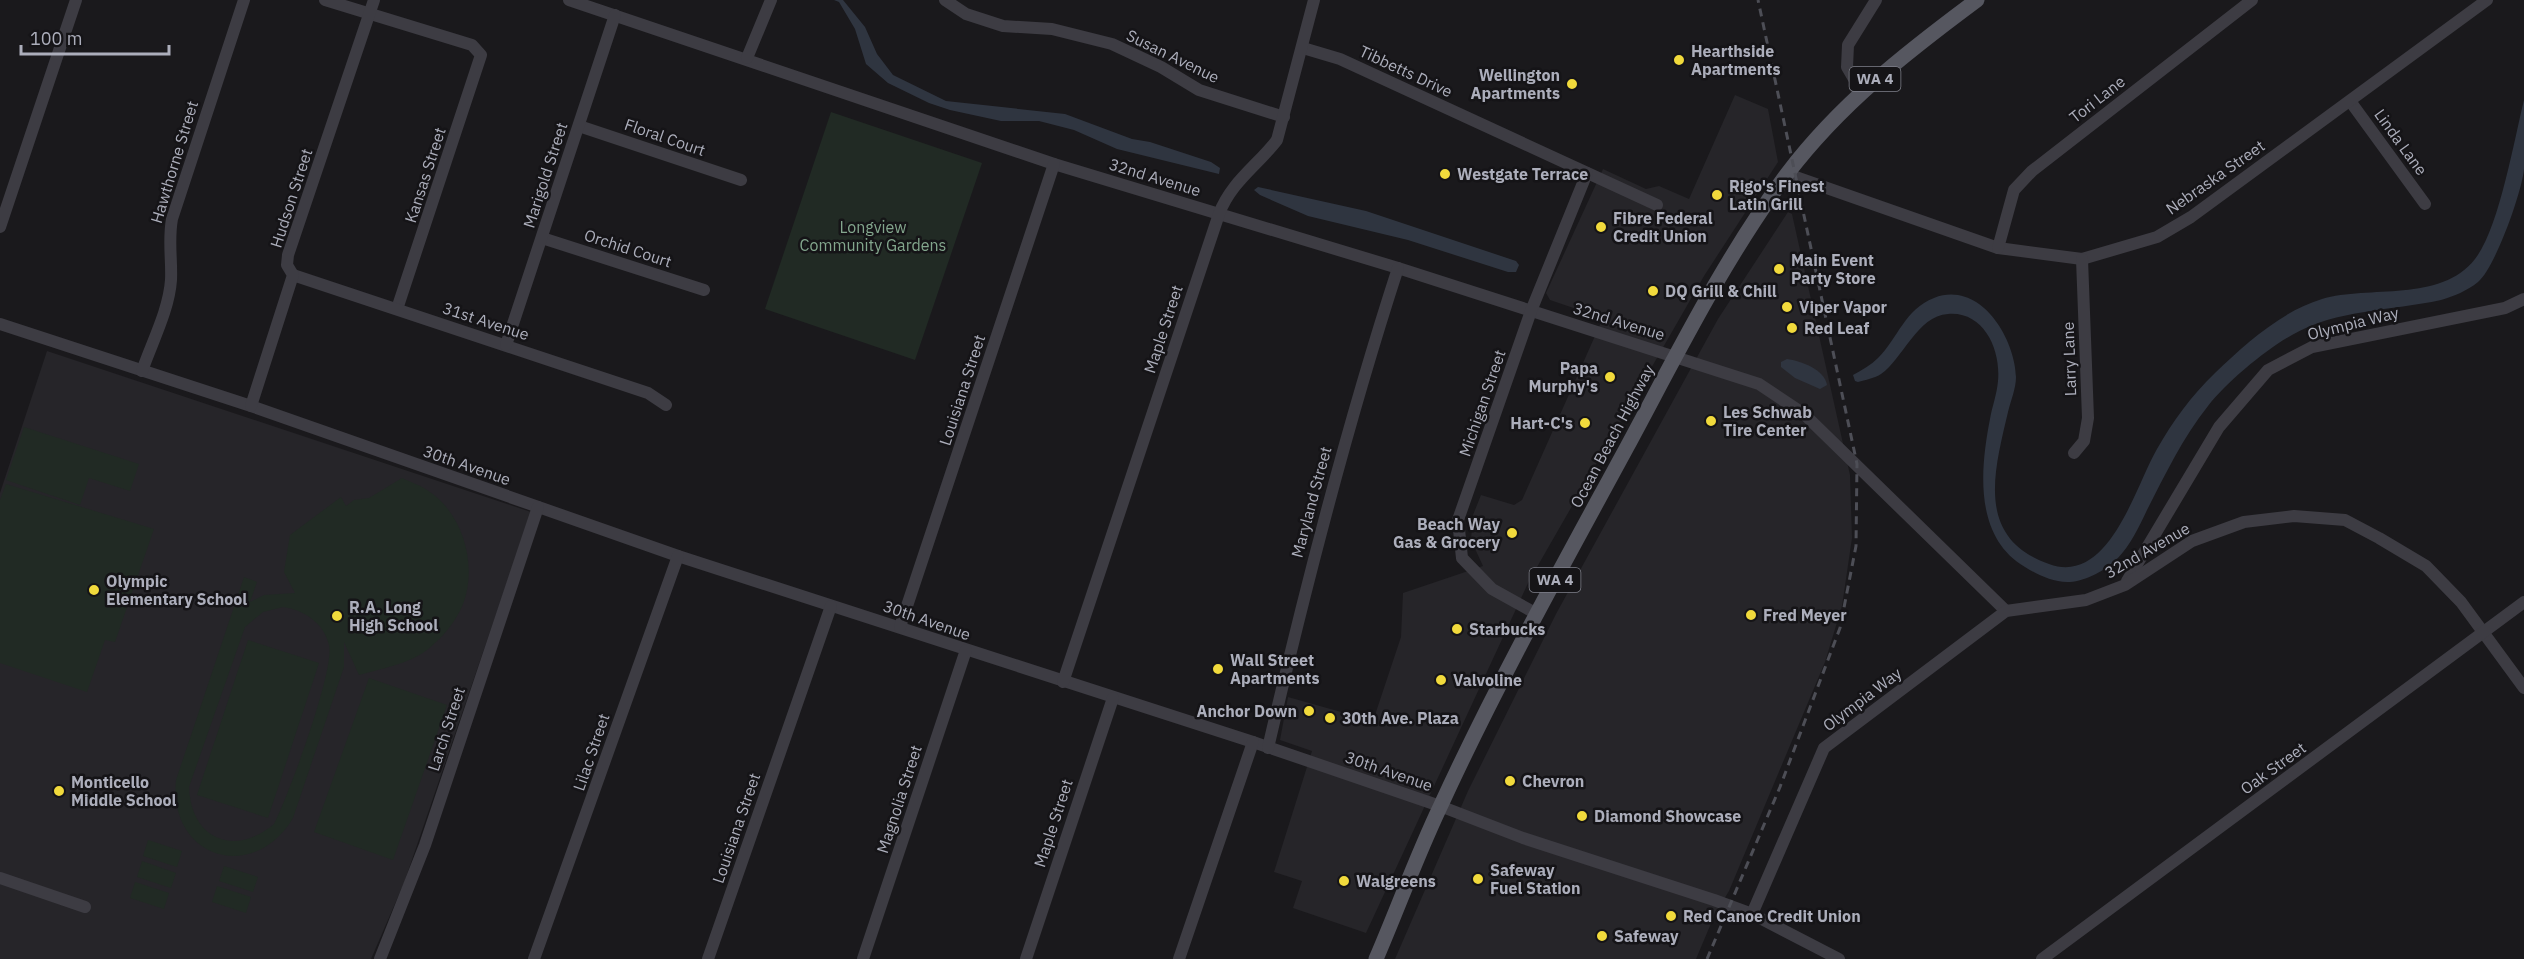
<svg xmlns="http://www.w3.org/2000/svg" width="2524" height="959" viewBox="0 0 2524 959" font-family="'IBM Plex Sans',sans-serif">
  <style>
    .built { fill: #262529 }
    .green { fill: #212a24; fill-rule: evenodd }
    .water { fill: #2f3540 }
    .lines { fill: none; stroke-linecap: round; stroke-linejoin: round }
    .minor { stroke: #3d3c43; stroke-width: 12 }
    .major { stroke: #565760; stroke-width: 15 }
    .rail { stroke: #4d4e56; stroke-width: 3; stroke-dasharray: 8 6; stroke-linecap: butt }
    .poi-dot { fill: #f1da3c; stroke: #151417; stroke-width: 2 }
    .labels { text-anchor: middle; stroke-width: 5; stroke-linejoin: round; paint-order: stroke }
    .shield { fill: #151417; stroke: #7f808a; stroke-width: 1.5 }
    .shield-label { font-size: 15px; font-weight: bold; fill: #acaebb }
    .poi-label { font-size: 16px; font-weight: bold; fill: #acaebb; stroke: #151417; text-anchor: start }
    .street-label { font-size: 16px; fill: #acaebb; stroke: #151417 }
    .park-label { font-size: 16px; fill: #83a68d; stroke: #151417 }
  </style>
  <rect width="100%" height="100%" fill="#1a191c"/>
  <g class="built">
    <polygon points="1735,95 1768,109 1778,162 1704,276 1529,581 1366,933 1293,908 1302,881 1274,872 1312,751 1280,740 1288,697 1373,721 1401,637 1403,593 1483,566 1471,540 1473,515 1481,495 1514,505 1522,500 1603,318 1550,300 1546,293 1603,169 1646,189 1659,186 1689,199"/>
    <polygon points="1788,212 1792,214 1850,475 1852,538 1842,606 1825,662 1729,891 1715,914 1696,959 1395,959 1468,791 1556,614 1718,319"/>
    <polygon points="47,351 531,512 404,883 371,959 0,959 0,493"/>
  </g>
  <g class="green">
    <polygon points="831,112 982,163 915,360 765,309"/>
    <polygon points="24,427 139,464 130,491 89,478 80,505 6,480"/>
    <path d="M402,478c8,4 18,7 25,12 36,22 51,76 36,114 -7,18 -21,34 -36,46 -18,14 -47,19 -68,25l-15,-33v25l-51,151c-40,67 -125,40 -117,-38l68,-203 13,5 -7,20 14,-7 31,-2 -11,-21 6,-37 51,-38 5,9 8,-6 15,-2zM283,607c21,3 41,16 46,38 6,25 -41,152 -55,179 -39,33 -83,16 -85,-37l56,-160 18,-15z"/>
    <polygon points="6,484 154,529 115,642 105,640 87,692 0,663 0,500"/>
    <polygon points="248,640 319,663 268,818 197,795"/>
    <polygon points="369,678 447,705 393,860 314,832"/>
    <polygon points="148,840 182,851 177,867 143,856"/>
    <polygon points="142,861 176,873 171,888 137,877"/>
    <polygon points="224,866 258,877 253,892 219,881"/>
    <polygon points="135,882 169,893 164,909 130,898"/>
    <polygon points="217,886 251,897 246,913 212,902"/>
  </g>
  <g class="water">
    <polygon points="834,0 843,0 865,27 877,54 893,75 946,101 1065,114 1132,139 1150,142 1211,162 1220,168 1219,174 1117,149 1074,130 1039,121 1001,121 950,110 929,103 888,83 866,64 855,29 839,2"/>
    <path d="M2524,100c0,22 0,46 0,69 -2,23 -29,99 -46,113 -11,9 -24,14 -37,18 -50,11 -104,9 -149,35 -27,15 -65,47 -84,71 -25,31 -43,69 -61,104 -8,17 -17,36 -30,49 -10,11 -32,22 -47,23 -16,1 -32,-7 -45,-15 -51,-30 -45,-97 -35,-148 2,-12 7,-25 8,-38 3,-31 -14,-70 -50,-67 -31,2 -45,45 -67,60 -6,4 -16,6 -23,8l-3,-1 -2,-6c9,-5 18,-10 25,-17 20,-20 27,-49 56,-60 46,-18 81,40 82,79 0,11 -5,23 -8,35 -14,60 -33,126 41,152 60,22 86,-77 108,-115 16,-28 34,-53 58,-76 30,-29 67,-62 107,-74 47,-14 119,4 153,-40 24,-30 39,-119 49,-159z"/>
    <polygon points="1258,187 1366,211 1516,261 1519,265 1516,272 1508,272 1408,240 1308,216 1260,195 1254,190"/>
    <path d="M1787,359c14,2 37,10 40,26l-7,4 -25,-11 -14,-11v-5z"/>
  </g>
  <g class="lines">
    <g class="minor">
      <polyline points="325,0 472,45 481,55 397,309"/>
      <polyline points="569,0 1054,164 1398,268 1759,384 1804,414 2006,611"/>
      <polyline points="945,0 966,14 1003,26 1052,29 1112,44 1161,67 1199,90 1284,117"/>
      <polyline points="1303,48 1340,59 1657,205"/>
      <polyline points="747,58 771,0"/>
      <polyline points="1861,91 1847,67 1848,45 1876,0"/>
      <polyline points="2350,101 2425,204"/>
      <polyline points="579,126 741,180"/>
      <polyline points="1787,174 1998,248 2082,259 2157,237 2191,217 2487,0"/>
      <polyline points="0,227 76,0"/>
      <polyline points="542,238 704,290"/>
      <polyline points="1998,248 2014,190 2032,171 2252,0"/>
      <polyline points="293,275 648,393 666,405"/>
      <polyline points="0,324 251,406 678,556 1253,742 1440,806 1523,838 1714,900 1752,914 1839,959"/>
      <polyline points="506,345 615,15"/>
      <path d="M142,371c10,-29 27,-61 29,-91 1,-21 -3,-39 1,-61l72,-219"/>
      <polyline points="251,406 293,275 287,265 288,255 374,0"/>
      <polyline points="2074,453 2084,441 2088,418 2082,259"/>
      <polyline points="2127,581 2219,427 2268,370 2312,347 2505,308 2524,299"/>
      <polyline points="1537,614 1492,589 1462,558 1458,520 1531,311 1587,173"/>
      <polyline points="900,627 1054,164"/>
      <path d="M1063,682l156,-468c12,-32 38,-48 58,-74l37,-140"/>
      <path d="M1268,748c38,-164 78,-320 130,-480"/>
      <polyline points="0,878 85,907"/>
      <polyline points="1752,914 1824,748 2006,611 2086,600 2125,585 2192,541 2244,522 2294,516 2345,520 2379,538 2426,566 2461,602 2524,688"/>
      <polyline points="380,959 425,845 538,507"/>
      <polyline points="534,959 678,556"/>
      <polyline points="708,959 831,606"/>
      <polyline points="863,959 966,650"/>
      <polyline points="1026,959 1113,698"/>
      <polyline points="1179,959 1253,742"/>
      <polyline points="2042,959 2524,602"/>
    </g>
    <path class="major" d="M1376,959c22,-51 41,-104 65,-154 56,-122 122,-240 186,-358 49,-91 98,-190 160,-273 53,-70 120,-122 190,-174"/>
    <polyline class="rail" points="1707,959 1780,787 1840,628 1856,546 1857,464 1758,0"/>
  </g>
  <g class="poi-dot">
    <circle cx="1679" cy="60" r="6"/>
    <circle cx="1572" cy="84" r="6"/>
    <circle cx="1445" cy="174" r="6"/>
    <circle cx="1717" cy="195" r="6"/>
    <circle cx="1601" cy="227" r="6"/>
    <circle cx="1779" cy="269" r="6"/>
    <circle cx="1653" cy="291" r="6"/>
    <circle cx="1787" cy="307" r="6"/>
    <circle cx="1792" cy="328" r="6"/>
    <circle cx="1610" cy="377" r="6"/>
    <circle cx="1711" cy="421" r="6"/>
    <circle cx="1585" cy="423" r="6"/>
    <circle cx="1512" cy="533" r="6"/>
    <circle cx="94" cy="590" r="6"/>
    <circle cx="1751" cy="615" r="6"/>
    <circle cx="337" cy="616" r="6"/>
    <circle cx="1457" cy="629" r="6"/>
    <circle cx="1218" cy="669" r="6"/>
    <circle cx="1441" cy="680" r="6"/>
    <circle cx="1309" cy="711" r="6"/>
    <circle cx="1330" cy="718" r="6"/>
    <circle cx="1510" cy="781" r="6"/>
    <circle cx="59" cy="791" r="6"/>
    <circle cx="1582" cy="816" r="6"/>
    <circle cx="1478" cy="879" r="6"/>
    <circle cx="1344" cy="881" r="6"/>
    <circle cx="1671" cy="916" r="6"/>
    <circle cx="1602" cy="936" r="6"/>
  </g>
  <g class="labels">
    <g class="shield">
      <rect x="1849.5" y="67" width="51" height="24" rx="4.5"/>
      <rect x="1529.5" y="568" width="51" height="24" rx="4.5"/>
    </g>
    <g class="shield-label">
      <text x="1875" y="84">WA 4</text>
      <text x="1555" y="585">WA 4</text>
    </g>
    <g class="poi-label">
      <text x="1691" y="57">Hearthside<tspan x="1691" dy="18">Apartments</tspan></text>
      <text x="1560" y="81" text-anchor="end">Wellington<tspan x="1560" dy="18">Apartments</tspan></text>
      <text x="1457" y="180">Westgate Terrace</text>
      <text x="1729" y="192">Rigo's Finest<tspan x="1729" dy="18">Latin Grill</tspan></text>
      <text x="1613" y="224">Fibre Federal<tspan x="1613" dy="18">Credit Union</tspan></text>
      <text x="1791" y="266">Main Event<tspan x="1791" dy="18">Party Store</tspan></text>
      <text x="1665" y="297">DQ Grill &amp; Chill</text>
      <text x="1799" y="313">Viper Vapor</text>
      <text x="1804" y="334">Red Leaf</text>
      <text x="1598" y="374" text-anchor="end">Papa<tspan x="1598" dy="18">Murphy's</tspan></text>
      <text x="1723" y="418">Les Schwab<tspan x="1723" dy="18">Tire Center</tspan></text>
      <text x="1573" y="429" text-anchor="end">Hart-C's</text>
      <text x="1500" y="530" text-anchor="end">Beach Way<tspan x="1500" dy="18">Gas &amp; Grocery</tspan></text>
      <text x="106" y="587">Olympic<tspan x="106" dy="18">Elementary School</tspan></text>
      <text x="349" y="613">R.A. Long<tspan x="349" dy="18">High School</tspan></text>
      <text x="1763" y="621">Fred Meyer</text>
      <text x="1469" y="635">Starbucks</text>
      <text x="1230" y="666">Wall Street<tspan x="1230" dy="18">Apartments</tspan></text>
      <text x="1453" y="686">Valvoline</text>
      <text x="1297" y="717" text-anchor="end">Anchor Down</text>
      <text x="1342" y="724">30th Ave. Plaza</text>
      <text x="1522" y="787">Chevron</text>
      <text x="71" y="788">Monticello<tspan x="71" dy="18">Middle School</tspan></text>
      <text x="1594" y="822">Diamond Showcase</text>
      <text x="1490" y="876">Safeway<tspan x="1490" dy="18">Fuel Station</tspan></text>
      <text x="1356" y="887">Walgreens</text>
      <text x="1683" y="922">Red Canoe Credit Union</text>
      <text x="1614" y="942">Safeway</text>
    </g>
    <g class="street-label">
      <text transform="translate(1173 56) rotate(26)" y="6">Susan Avenue</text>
      <text transform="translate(1406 71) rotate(25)" y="6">Tibbetts Drive</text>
      <text transform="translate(2097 99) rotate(-38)" y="6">Tori Lane</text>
      <text transform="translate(665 137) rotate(19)" y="6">Floral Court</text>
      <text transform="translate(2401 142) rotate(54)" y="6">Linda Lane</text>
      <text transform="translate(174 162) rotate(-73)" y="6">Hawthorne Street</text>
      <text transform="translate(425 175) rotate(-72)" y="6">Kansas Street</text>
      <text transform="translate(545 175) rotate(-72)" y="6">Marigold Street</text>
      <text transform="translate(1155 177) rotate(17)" y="6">32nd Avenue</text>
      <text transform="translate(2215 177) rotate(-35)" y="6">Nebraska Street</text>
      <text transform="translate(291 198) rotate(-72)" y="6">Hudson Street</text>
      <text transform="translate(628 248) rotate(18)" y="6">Orchid Court</text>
      <text transform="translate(486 321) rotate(18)" y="6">31st Avenue</text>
      <text transform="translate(1619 321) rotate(17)" y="6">32nd Avenue</text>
      <text transform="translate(2353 323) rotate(-14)" y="6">Olympia Way</text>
      <text transform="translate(1163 329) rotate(-72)" y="6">Maple Street</text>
      <text transform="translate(2069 359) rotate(-92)" y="6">Larry Lane</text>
      <text transform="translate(962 390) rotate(-72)" y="6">Louisiana Street</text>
      <text transform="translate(1482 403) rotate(-71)" y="6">Michigan Street</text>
      <text transform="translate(1612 436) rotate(-62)" y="6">Ocean Beach Highway</text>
      <text transform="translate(467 465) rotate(19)" y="6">30th Avenue</text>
      <text transform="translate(1311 502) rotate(-75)" y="6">Maryland Street</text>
      <text transform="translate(2147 550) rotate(-30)" y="6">32nd Avenue</text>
      <text transform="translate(927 620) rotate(19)" y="6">30th Avenue</text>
      <text transform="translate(1862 699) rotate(-37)" y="6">Olympia Way</text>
      <text transform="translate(446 729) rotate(-72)" y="6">Larch Street</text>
      <text transform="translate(591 752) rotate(-71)" y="6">Lilac Street</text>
      <text transform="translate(2273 768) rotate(-36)" y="6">Oak Street</text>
      <text transform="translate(1389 771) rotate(19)" y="6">30th Avenue</text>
      <text transform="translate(899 799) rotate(-72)" y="6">Magnolia Street</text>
      <text transform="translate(1053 823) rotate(-72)" y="6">Maple Street</text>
      <text transform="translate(736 828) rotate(-71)" y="6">Louisiana Street</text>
    </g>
    <g class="park-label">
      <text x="873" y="233">Longview<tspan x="873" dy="18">Community Gardens</tspan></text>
    </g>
  </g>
  <path d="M21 45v9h148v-9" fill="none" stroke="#acaebb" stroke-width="3"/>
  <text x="30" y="45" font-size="18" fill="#acaebb" stroke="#151417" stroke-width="4.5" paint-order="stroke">100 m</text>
</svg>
